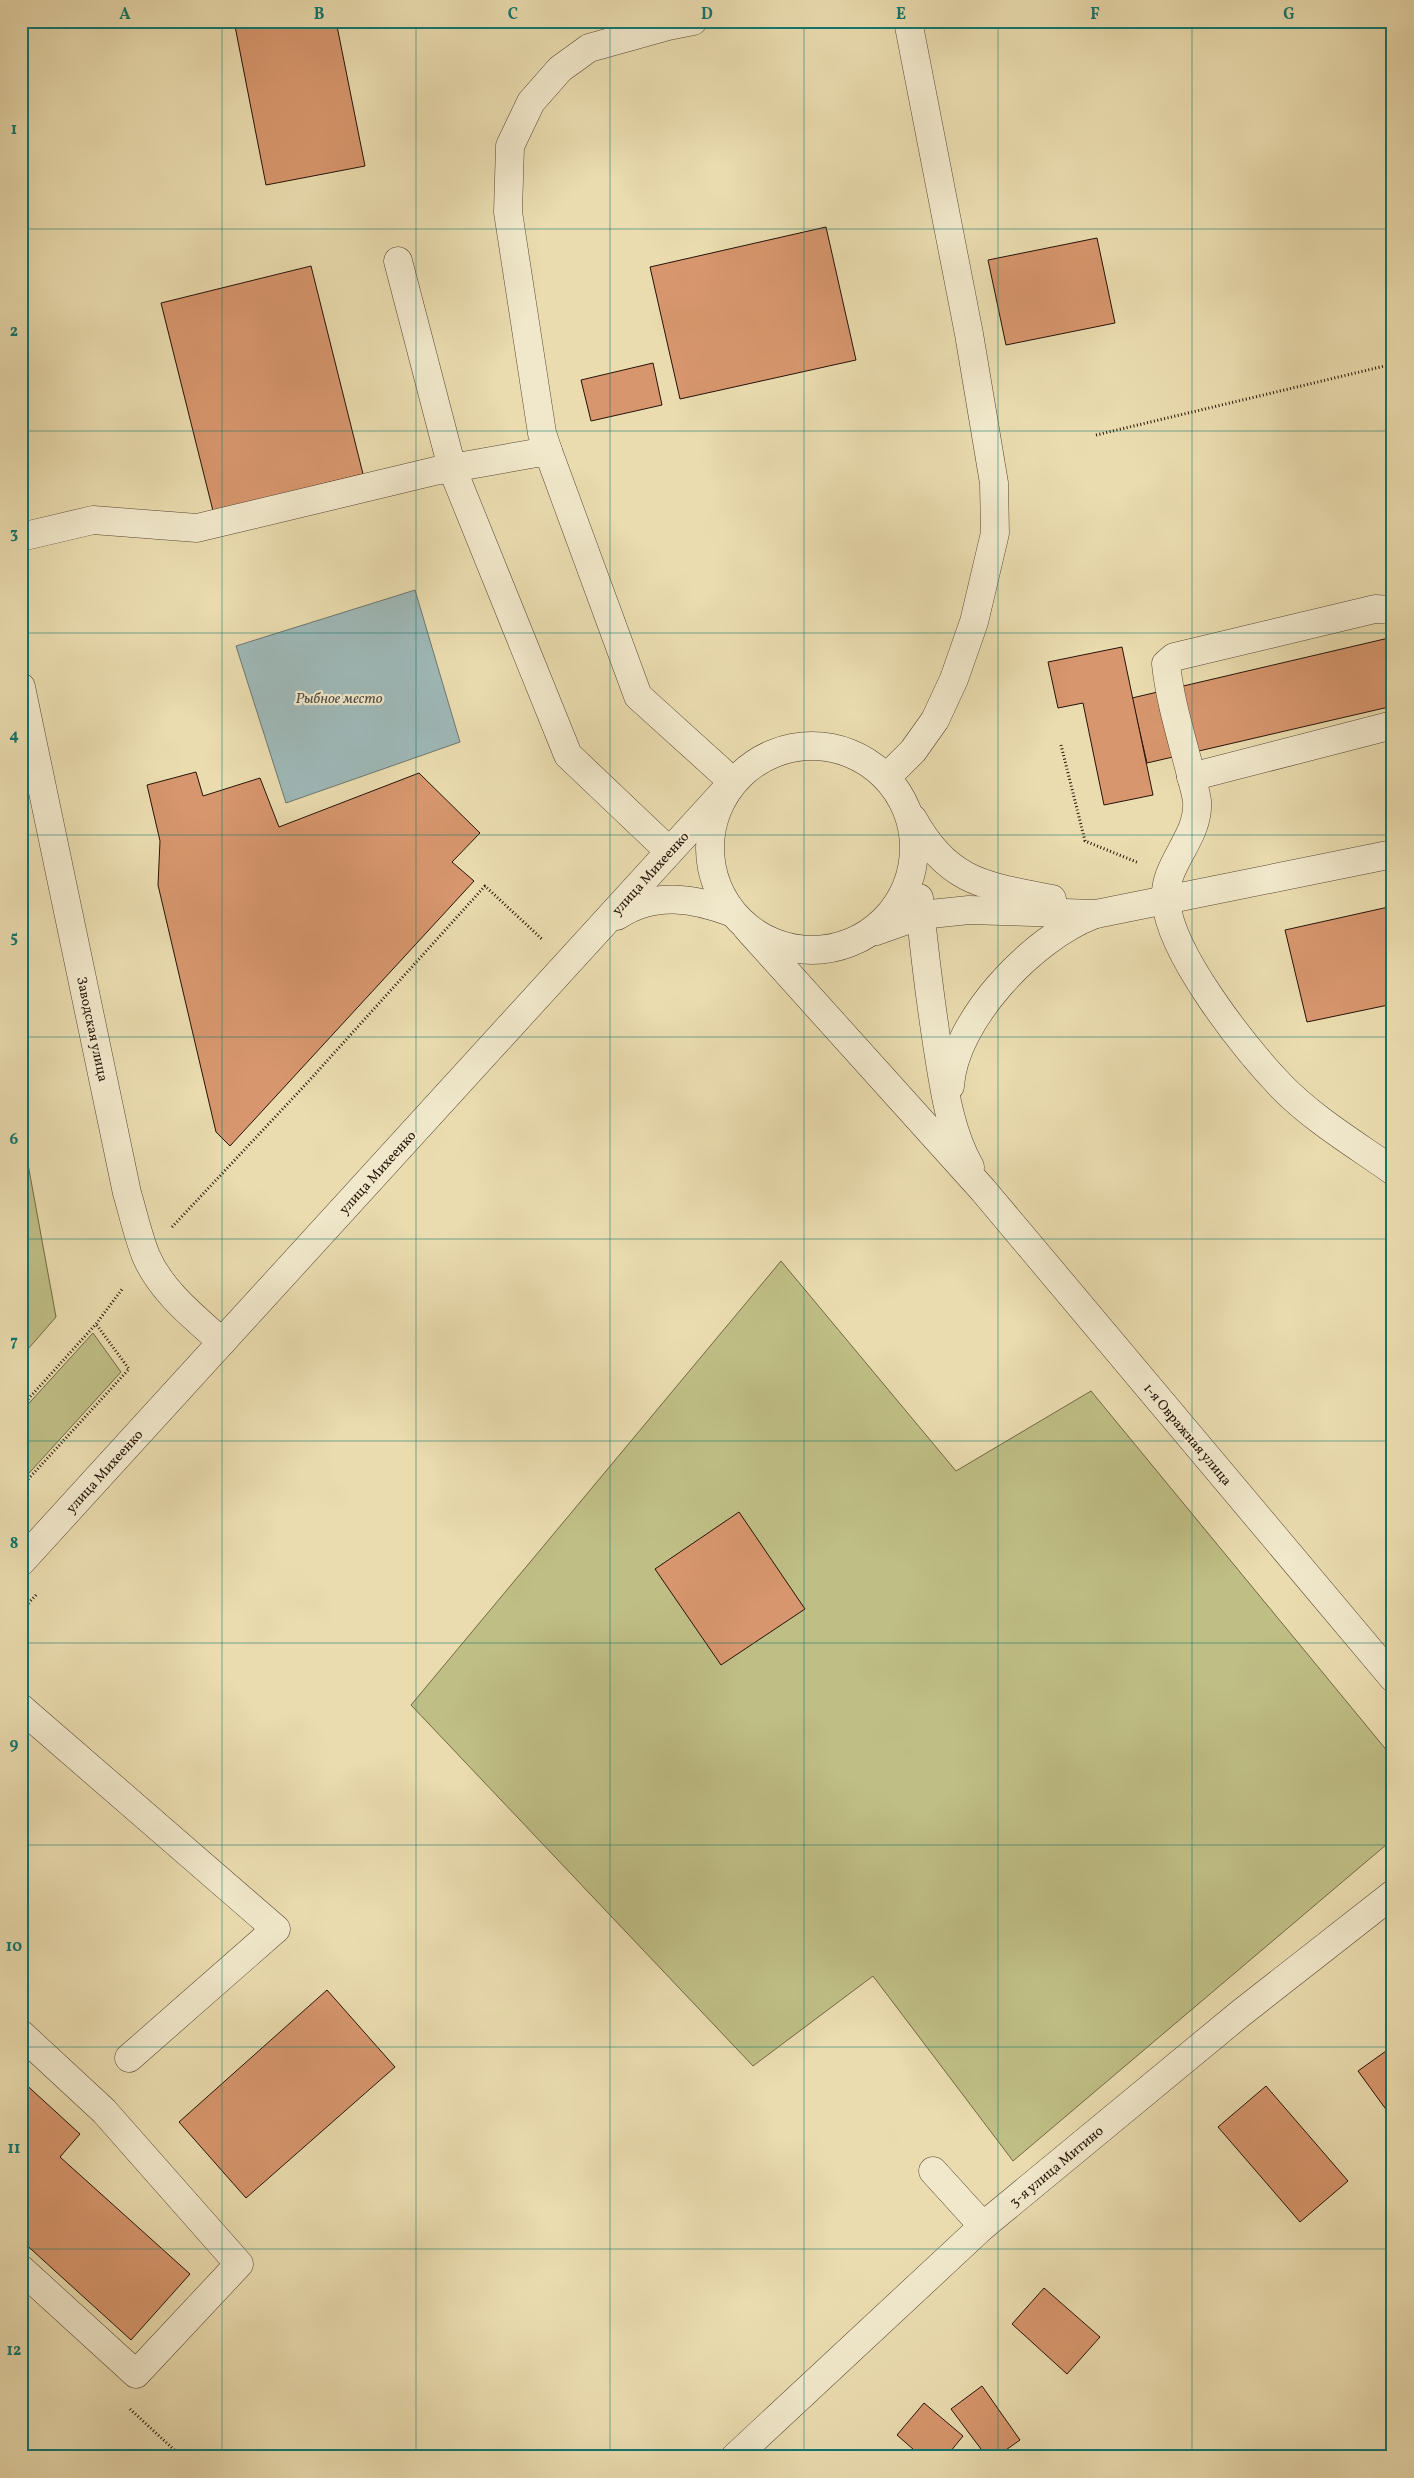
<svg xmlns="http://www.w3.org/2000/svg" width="1414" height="2478" viewBox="0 0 1414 2478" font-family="Vollkorn,serif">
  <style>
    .green { fill: #bfbe85; stroke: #726846 }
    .water { fill: #9eb8b7; stroke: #6e7671 }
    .building { fill: #d7966d; stroke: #251308 }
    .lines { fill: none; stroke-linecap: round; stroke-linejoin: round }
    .minor-casing { stroke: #564532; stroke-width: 29 }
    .path { stroke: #251308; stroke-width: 3; stroke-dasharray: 1 2.5; stroke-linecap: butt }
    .minor { stroke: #f1e8cb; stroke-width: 28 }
    .grid { fill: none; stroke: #0f766e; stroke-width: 1; stroke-opacity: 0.55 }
    .labels { text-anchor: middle; stroke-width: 4.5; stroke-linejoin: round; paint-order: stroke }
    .street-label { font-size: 14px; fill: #251308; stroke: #f1e8cb }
    .water-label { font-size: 15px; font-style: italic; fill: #4f4d45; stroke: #f1e8cb }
    .neatline { fill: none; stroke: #0f766e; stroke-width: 2 }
    .grid-label { font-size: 16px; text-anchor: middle; font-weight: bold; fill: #0f766e }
  </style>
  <rect width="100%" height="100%" fill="#eadcaf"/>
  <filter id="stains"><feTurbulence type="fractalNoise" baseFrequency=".004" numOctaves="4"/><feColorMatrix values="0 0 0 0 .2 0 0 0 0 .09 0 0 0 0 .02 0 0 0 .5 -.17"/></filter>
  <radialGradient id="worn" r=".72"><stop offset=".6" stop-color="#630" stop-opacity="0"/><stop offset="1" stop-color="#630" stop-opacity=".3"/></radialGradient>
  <g class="green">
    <polygon points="21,1126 56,1317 21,1357"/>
    <polygon points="781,1261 956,1471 1091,1391 1393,1758 1393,1839 1013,2161 873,1976 753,2066 411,1705"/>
    <polygon points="93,1333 121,1372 21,1482 21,1412"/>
  </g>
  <polygon class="water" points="415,590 460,742 286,803 236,646"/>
  <g class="building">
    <polygon points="234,21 336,21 365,166 266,185"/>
    <polygon points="826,227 856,360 680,399 650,267"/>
    <polygon points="1097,238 1115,323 1006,345 988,260"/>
    <polygon points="311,266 363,474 213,511 161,303"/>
    <polygon points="653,363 662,405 591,421 581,380"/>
    <polygon points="1393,637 1393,706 1147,763 1132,698"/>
    <polygon points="1122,647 1153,795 1104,805 1083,703 1058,708 1048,662"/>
    <polygon points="196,772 203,796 260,778 279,827 419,773 480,833 452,862 474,881 230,1146 216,1132 158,885 160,841 147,785"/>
    <polygon points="1393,906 1393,1004 1307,1022 1285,930"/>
    <polygon points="739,1512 805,1609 721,1665 655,1569"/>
    <polygon points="327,1990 395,2067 246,2198 179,2122"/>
    <polygon points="1393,2046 1393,2119 1358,2071"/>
    <polygon points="21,2080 80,2134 60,2157 190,2274 131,2340 21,2240"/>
    <polygon points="1266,2086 1348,2181 1300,2222 1218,2127"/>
    <polygon points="1044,2288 1100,2337 1067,2374 1012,2324"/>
    <polygon points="982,2386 1020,2440 996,2457 987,2457 951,2409"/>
    <polygon points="924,2403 963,2436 946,2457 922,2457 897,2435"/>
  </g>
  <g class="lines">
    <defs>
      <g id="minor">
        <polyline points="398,261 452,468 568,755 669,851"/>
        <polyline points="548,451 542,433 508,212 510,146 531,102 560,69 589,48 668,26 693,21"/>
        <polyline points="21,537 93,520 197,528 435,471 548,451 638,696 733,782 21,1562"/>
        <path d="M1393,610l-18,-1 -201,48 -8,7c4,38 16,75 25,111 2,9 5,18 6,26 3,37 -35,64 -31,100 4,53 78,146 115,185 32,33 74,58 112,85"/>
        <path d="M21,687l106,506c6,20 11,43 19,63 15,35 48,61 76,86"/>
        <circle cx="812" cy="848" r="102"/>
        <polyline points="887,777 913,751 935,720 954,679 974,622 995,533 994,483 969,334 908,21"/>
        <polyline points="1191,777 1393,725"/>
        <path d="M913,819c35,64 73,67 139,80"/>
        <path d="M919,898c5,51 11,101 19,152 6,38 12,82 32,117"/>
        <path d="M617,916c37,-25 77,-18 116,-3"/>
        <polyline points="747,928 983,1190 1393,1678"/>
        <polyline points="876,931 921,915 969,910 1096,914 1393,854"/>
        <path d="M950,1086c4,-66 83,-148 143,-171"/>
        <polyline points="21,1708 276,1929 129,2058"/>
        <polyline points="21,2034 104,2111 239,2264 136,2374 21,2269"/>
        <polyline points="933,2171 983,2226"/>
        <polyline points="735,2457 983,2226 1241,2013 1393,1894"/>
      </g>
    </defs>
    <use href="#minor" class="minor-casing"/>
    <g class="path">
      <polyline points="1096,435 1393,364"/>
      <polyline points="1061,745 1085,841 1139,863"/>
      <polyline points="172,1227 307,1083 485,886 543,940"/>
      <polyline points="21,1407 96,1324 123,1288"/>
      <polyline points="21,1487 129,1369 96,1324"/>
      <polyline points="21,1611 37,1594"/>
      <polyline points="130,2409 182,2457"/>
    </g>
    <use href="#minor" class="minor"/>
  </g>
  <path class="grid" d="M222,21v2436M416,21v2436M610,21v2436M804,21v2436M998,21v2436M1192,21v2436M21,229h1372M21,431h1372M21,633h1372M21,835h1372M21,1037h1372M21,1239h1372M21,1441h1372M21,1643h1372M21,1845h1372M21,2047h1372M21,2249h1372"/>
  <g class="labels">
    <g class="street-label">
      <text transform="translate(650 873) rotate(-48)" y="5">улица Михеенко</text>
      <text transform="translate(93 1029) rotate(78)" y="5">Заводская улица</text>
      <text transform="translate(377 1172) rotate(-48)" y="5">улица Михеенко</text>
      <text transform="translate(1188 1434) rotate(50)" y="5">1-я Овражная улица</text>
      <text transform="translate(104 1471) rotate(-48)" y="5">улица Михеенко</text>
      <text transform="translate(1056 2166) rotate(-40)" y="5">3-я улица Митино</text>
    </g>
    <g class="water-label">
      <text x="339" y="703">Рыбное место</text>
    </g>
  </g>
  <rect width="1414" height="2478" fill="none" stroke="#eadcaf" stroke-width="55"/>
  <rect x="28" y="28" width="1358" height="2422" class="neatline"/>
  <g class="grid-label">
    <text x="125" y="19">A</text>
    <text x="319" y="19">B</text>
    <text x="513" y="19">C</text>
    <text x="707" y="19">D</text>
    <text x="901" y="19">E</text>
    <text x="1095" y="19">F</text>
    <text x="1289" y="19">G</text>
    <text x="14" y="134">1</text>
    <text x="14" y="336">2</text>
    <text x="14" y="538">3</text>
    <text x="14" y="740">4</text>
    <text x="14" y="942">5</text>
    <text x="14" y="1144">6</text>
    <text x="14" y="1346">7</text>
    <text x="14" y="1548">8</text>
    <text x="14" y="1749">9</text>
    <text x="14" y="1951">10</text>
    <text x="14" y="2153">11</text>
    <text x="14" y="2355">12</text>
  </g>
  <rect width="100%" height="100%" filter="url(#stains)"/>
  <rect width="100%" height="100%" fill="url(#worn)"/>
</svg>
